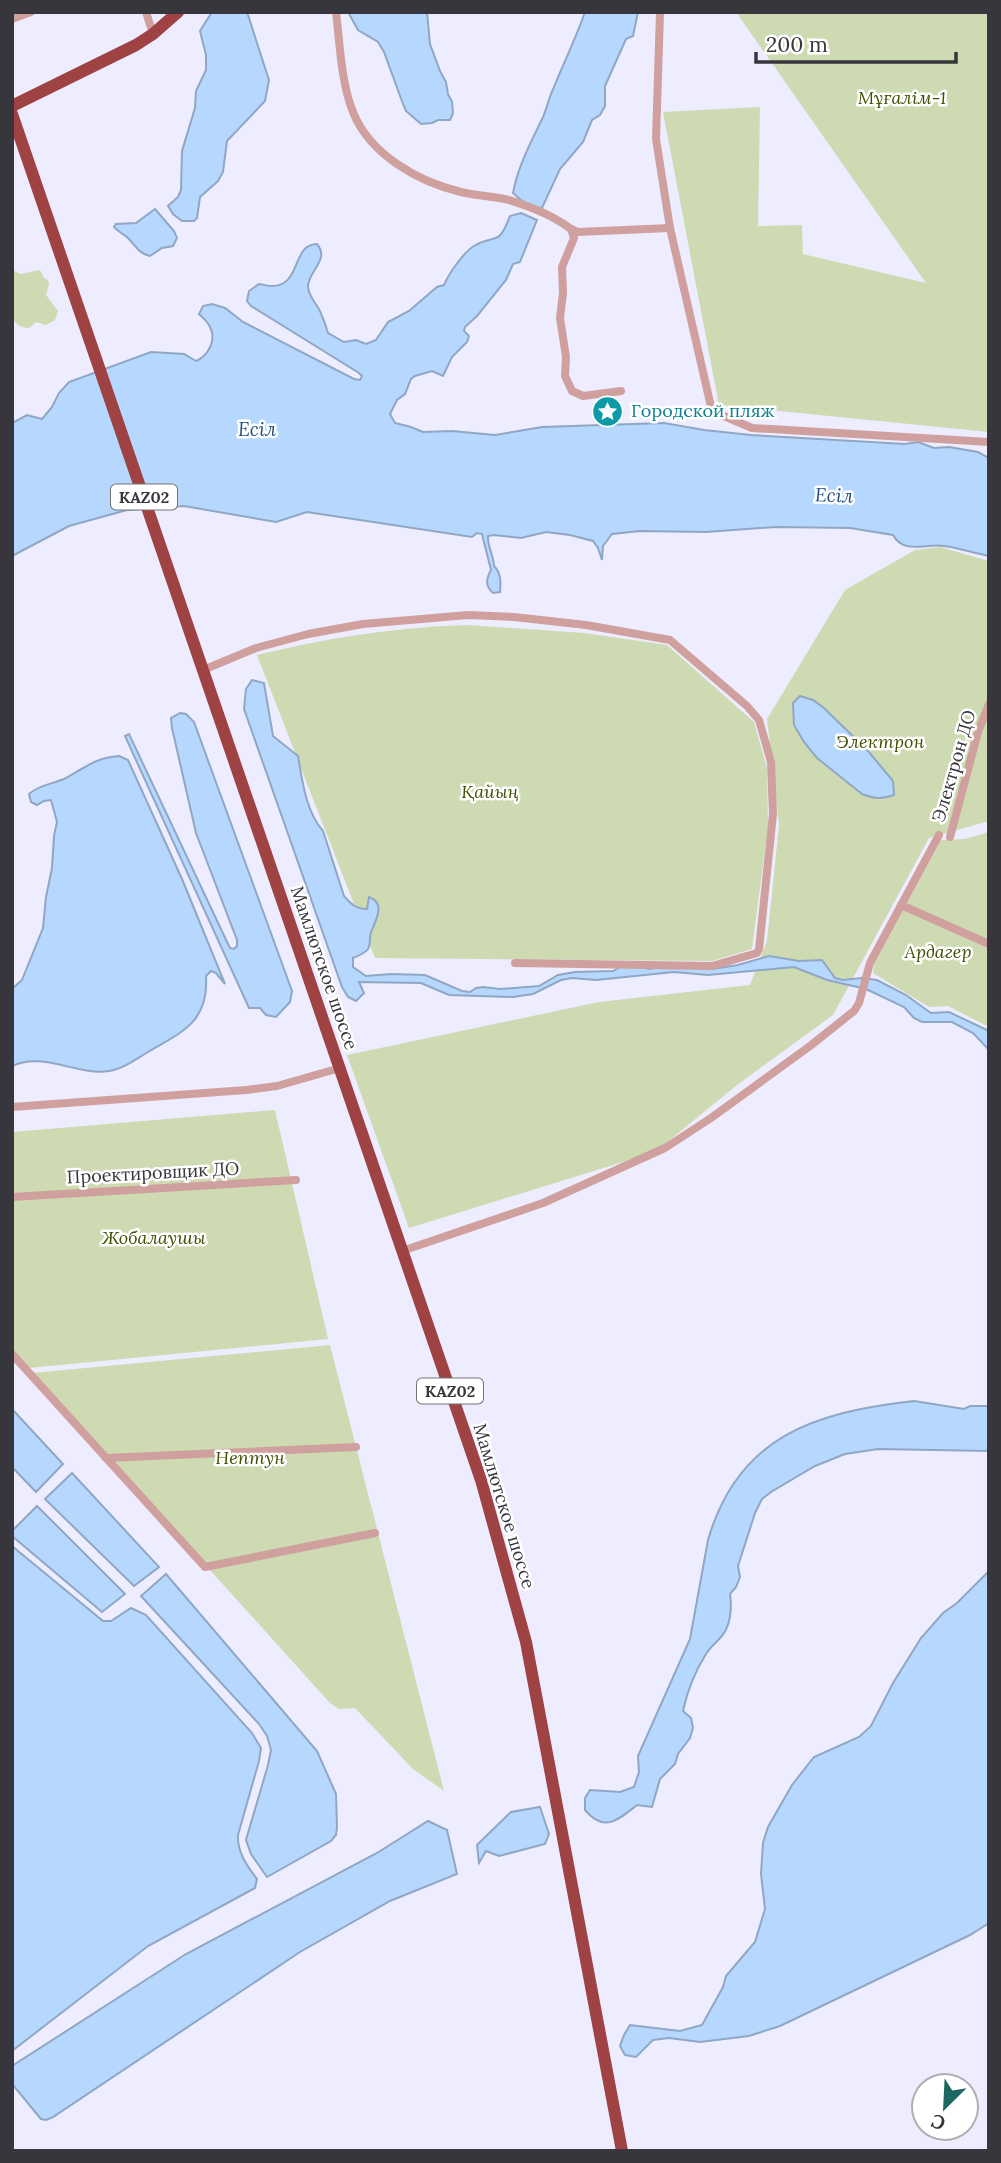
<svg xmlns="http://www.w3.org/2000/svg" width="1001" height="2163" viewBox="0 0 1001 2163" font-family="Lora,serif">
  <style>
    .green { fill: #cedab2 }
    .water { fill: #b6d8fe; stroke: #90a7c4; stroke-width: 2 }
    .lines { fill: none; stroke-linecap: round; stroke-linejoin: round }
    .minor { stroke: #cfa09e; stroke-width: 8 }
    .highway { stroke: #9f4243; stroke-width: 12 }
    .labels { text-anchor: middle; stroke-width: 5; stroke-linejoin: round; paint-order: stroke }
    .shield { fill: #fff; stroke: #737277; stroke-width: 2 }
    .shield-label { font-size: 16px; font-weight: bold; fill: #37363d }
    .park-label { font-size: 18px; font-style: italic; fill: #414f02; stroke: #fff }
    .culture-label { font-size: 18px; fill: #0d838f; stroke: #fff; text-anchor: start }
    .street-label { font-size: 18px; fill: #37363d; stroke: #fff }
    .water-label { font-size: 19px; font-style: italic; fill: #235080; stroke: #fff }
  </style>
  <rect width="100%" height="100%" fill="#eeecff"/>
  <g class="green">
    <polygon points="736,12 989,12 989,432 719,405 663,112 760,107 758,226 802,225 803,254 926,283"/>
    <path d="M12,270l9,4 19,-4 4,8 4,2 1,5 -3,10 12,16 -3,9 -9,5 -10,-3 -7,6c-8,0 -13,-4 -17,-10v-32l2,-2z"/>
    <polygon points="940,547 989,561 989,821 929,838 833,1015 737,1085 655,1152 409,1228 347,1055 599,1002 750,985 767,941 779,825 767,719 845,590 915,550"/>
    <path d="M467,625l117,8 83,12 87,77 13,46 1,59 -16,122 -40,12 -337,-3 -118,-303c69,-17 139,-28 210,-30z"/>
    <polygon points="989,832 989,1027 948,1006 929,1007 873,973 874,964 941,840 965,839"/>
    <polygon points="275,1110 328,1339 29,1368 12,1350 12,1132"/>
    <polygon points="330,1345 444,1791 413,1769 355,1708 339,1709 330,1703 32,1373"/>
  </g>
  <g class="water">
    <polygon points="212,12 247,12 269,80 265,101 227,141 223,172 218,181 200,197 197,218 194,221 182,221 173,214 168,206 178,197 181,190 182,151 195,108 196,91 206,70 206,55 200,31"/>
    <polygon points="348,12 427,12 430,44 440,71 446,82 448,94 452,102 453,113 450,120 438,120 432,123 421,124 406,111 403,104 384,52 378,42 358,30"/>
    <path d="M585,12h53l-5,24 -7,3 -21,47v20l-5,9 -8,5 -9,22 -23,27 -18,39c-11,0 -22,-8 -29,-15 5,-27 18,-51 30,-76 4,-9 6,-20 11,-30 10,-25 22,-49 31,-75z"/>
    <path d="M155,209l19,22 3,7 -4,8 -11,2 -12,8c-12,-3 -14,-10 -22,-18 -5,-5 -10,-6 -14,-11l2,-3 20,-1z"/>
    <path d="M521,213l16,7 -17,42 -7,2 -7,16 -29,36 -12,11 -1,4 5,5 -2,6 -15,15 -9,19 -11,-5 -17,5 -4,3 -6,15 -8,6 -7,14 5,9 16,4 12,5 29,-1 43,4 47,-8 122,-4 40,7 47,5 154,9 13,-2 16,6 15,-1 29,5 11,6v98c-15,-3 -30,-8 -45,-10 -18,-3 -40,9 -51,-11l-43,-7 -74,-1 -70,5 -66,-1 -28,3 -9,12 -1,14 -4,-12 -5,-7 -23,-6 -24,-3 -25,6 -27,-3 -6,1c-1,10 6,20 6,30 7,7 7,16 6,26l-7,1c-8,-7 -7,-14 -2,-23l-9,-36 -5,-1 -5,4 -165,-25 -31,10 -92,-16 -57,4 -58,16 -57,30v-133l15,-8 15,4 10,-12 7,-14 10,-11 82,-30 33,2 12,7c12,-5 21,-21 14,-34 -2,-5 -8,-10 -11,-13l4,-8 9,-2 13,4 18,14 111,57 6,1 2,-4 -3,-3 -108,-67 -4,-5 2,-10 10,-7c3,0 7,2 11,2 32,2 21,-42 47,-42 13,16 -8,26 -9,42 0,10 8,17 12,25 3,7 6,15 8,22l16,9 12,-2 10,4 10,-4 12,-18 21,-11 28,-24 7,-2c5,-12 20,-33 30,-39 23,-14 23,3 36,-30z"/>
    <path d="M252,680l12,3 9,53 25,20c4,24 8,56 25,75l21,65c7,8 12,13 23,13l2,-12c17,6 7,23 2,35 -2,6 0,12 -3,17 -4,5 -10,7 -15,9v9l13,9 25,-2 34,1 37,16 8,1 6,-4 7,-1 17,2 39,-3 19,-11 17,-3 38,-1 7,-4 7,-2 23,4 14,-3 48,3 26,-4 31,-9 30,5 23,-1 13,18 8,2 19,-2 15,2 29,15 25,18 18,-1 40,19v19l-16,-17 -21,-11h-30l-8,-4 -10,-11 -38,-18 -39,-9 -33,-13 -86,8 -34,-3 -78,8 -24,-2 -11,2 -28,14 -20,3 -64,-2 -28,-12 -62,-1 5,11 -8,8 -8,-4 -6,-10 -98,-278 2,-20z"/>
    <path d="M800,696l13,4 11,8 44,43 25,30 1,14c-12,4 -20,4 -32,-1l-45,-36 -13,-16 -10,-17 -1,-22z"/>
    <polygon points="180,713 186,714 194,722 292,991 290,1002 276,1017 266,1015 260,1008 249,1008 125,736 129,734 228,944 230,948 234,949 237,946 237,940 196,833 172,728 171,718"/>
    <path d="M119,756l9,4 54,119 43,105 -9,-11 -5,-2 -5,5c3,46 -24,56 -58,76 -12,7 -25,17 -39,19 -32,5 -66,-20 -97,-5v-77l10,-9 21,-52 3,-31 6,-29 2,-32 3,-14 -6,-22 -7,1 -7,4 -6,-3 -2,-8c11,-10 25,-10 37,-16 20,-11 29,-20 53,-22z"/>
    <path d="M914,1401l50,8 6,-3h19v45l-111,-2 -33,5 -30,12 -44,26 -9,7 -7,14 -17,53 2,11 -4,10 -6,7c2,14 1,32 -9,43 -5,6 -11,10 -15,17 -10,16 -19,38 -23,57l8,7 2,10 -3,10 -12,16 -3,10 -15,15 -8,28 -15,-2c-19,15 -33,28 -52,5v-12l5,-8 30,2 14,-5 5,-15 -1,-16 52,-117 18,-99c30,-104 107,-128 206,-139z"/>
    <polygon points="12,1409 63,1464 36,1492 12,1467"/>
    <polygon points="72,1473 159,1567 134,1586 45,1499"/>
    <polygon points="37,1506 125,1594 102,1612 12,1536 12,1531"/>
    <path d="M12,1546l91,75h8l20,-13 15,7 106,118 9,15 -2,13 -21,74c-1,17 9,31 19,44l-2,9 -107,58 -136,105z"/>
    <polygon points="989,1571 989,1923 970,1935 780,2026 749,2036 700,2042 669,2038 653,2040 636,2057 625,2055 620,2046 624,2035 630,2025 680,2031 702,2025 723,1987 726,1976 755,1942 765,1909 761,1874 763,1843 768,1827 792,1785 814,1757 859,1737 871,1726 893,1683 921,1638 943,1613 957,1603"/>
    <polygon points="166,1574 317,1751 336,1794 337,1827 336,1835 331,1841 267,1877 251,1854 246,1840 268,1765 271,1750 267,1736 259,1724 141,1596"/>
    <polygon points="540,1807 549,1834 545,1844 499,1856 486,1851 479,1863 477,1845 511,1812"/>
    <polygon points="428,1821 447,1830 457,1874 390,1901 300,1952 53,2117 46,2120 41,2119 12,2084 12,2066 186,1954 377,1853"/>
  </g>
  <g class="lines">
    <g class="minor">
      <polyline points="146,12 153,34"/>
      <path d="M336,12c4,33 5,70 17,100 17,43 66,70 108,80 16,4 32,4 48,8 20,6 45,16 62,29l3,9 -12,29 1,26 -3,25 6,39 -1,19 7,15 11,5 38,-5"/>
      <polyline points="660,12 656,139 670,228 712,411 752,428 989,442"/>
      <polyline points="12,19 31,12"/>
      <polyline points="571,229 578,232 670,228"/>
      <polyline points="203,670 256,648 308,634 363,624 468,615 514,617 586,625 670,640 747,706 759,720 771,762 773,814 759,949 757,953 712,966 515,963"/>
      <polyline points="950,837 978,732 989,704"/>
      <polyline points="901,905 989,944"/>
      <polyline points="12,1107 246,1090 277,1086 340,1068"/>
      <polyline points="12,1197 296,1180"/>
      <polyline points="402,1251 543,1203 665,1148 711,1118 810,1046 854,1011 859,1003 870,963 939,835"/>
      <polyline points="12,1354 205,1567 375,1533"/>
      <polyline points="106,1458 356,1447"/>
    </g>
    <g class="highway">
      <polyline points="12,106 136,45 153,34 178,12"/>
      <polyline points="12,114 481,1480 526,1642 622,2151"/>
    </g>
  </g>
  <defs>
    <symbol id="sight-disc" viewBox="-11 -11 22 22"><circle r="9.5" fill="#0f9aa8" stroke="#fff"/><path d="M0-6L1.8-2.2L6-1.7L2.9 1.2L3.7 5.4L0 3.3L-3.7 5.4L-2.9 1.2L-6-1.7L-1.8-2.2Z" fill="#fff"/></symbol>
  </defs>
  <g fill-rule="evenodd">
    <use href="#sight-disc" x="590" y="394" width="35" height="35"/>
  </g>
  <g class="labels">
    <g class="shield">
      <rect x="111" y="484.5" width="66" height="25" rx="5"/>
      <rect x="417" y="1378.5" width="66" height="25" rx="5"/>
    </g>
    <g class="shield-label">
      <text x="144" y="503">KAZ02</text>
      <text x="450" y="1397">KAZ02</text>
    </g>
    <g class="park-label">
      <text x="902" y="104">Мұғалім-1</text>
      <text x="880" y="748">Электрон</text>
      <text x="490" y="798">Қайың</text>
      <text x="938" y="958">Ардагер</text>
      <text x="154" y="1244">Жобалаушы</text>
      <text x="250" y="1464">Нептун</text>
    </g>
    <g class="culture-label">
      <text x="631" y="417">Городской пляж</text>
    </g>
    <g class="street-label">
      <text transform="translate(954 766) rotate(-74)" y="6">Электрон ДО</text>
      <text transform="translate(324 968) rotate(71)" y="6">Мамлютское шоссе</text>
      <text transform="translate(153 1173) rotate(-3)" y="6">Проектировщик ДО</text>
      <text transform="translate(504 1506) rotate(73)" y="6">Мамлютское шоссе</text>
    </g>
    <g class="water-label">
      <text x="257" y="436">Есіл</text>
      <text transform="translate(834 495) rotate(2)" y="7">Есіл</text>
    </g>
  </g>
  <rect width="1001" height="2163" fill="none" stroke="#37363d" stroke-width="28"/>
  <g transform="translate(945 2107) rotate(204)"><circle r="33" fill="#ffffff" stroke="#afafb1" stroke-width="2"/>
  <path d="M0-5L12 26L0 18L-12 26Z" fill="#1e6862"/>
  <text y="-10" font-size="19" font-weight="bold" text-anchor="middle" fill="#37363d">С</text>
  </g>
  <path d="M756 52v10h200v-10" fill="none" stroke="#37363d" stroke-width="3.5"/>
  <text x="766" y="52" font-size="21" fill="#37363d" stroke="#ffffff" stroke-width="5" paint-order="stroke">200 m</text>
</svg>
